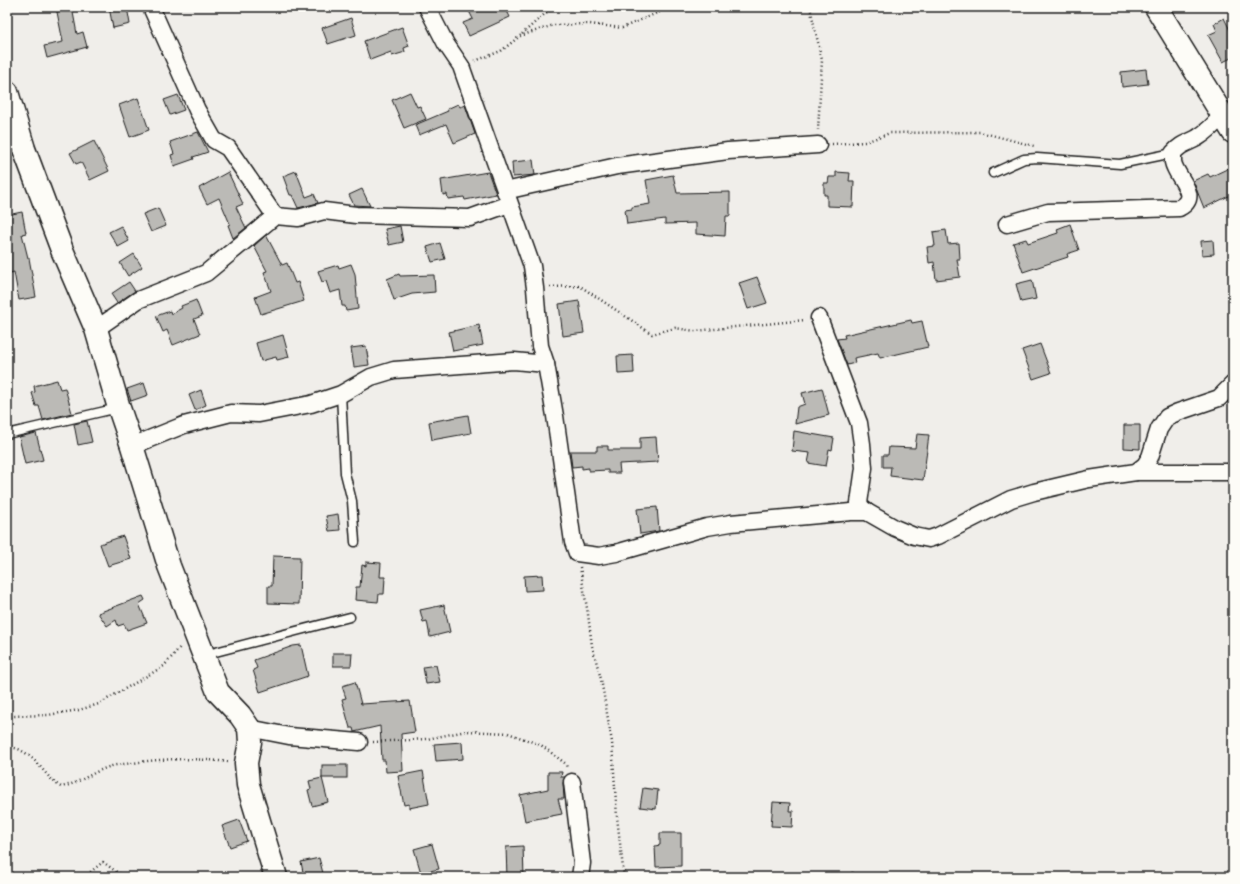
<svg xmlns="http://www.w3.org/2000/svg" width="1240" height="884" viewBox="0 0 1240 884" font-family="Mali,sans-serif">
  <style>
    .building { fill: #bbbab6; stroke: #1c1c1c }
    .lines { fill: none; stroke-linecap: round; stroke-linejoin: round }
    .lane-casing { stroke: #1c1c1c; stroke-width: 11 }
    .street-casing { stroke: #1c1c1c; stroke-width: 19 }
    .secondary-casing { stroke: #1c1c1c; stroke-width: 25 }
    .path { stroke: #1c1c1c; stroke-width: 2.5; stroke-dasharray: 1 3; stroke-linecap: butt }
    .lane { stroke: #fdfcf7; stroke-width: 8 }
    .street { stroke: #fdfcf7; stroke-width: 16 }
    .secondary { stroke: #fdfcf7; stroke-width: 22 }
  </style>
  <rect width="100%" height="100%" fill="#f0eeea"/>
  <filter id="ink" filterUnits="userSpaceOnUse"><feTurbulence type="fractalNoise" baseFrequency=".025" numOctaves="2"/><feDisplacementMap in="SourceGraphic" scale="8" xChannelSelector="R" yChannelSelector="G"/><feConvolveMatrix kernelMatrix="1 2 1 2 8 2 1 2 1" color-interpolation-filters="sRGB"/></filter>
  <g filter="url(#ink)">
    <g class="building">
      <polygon points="56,7 72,7 77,34 83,32 87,47 47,58 44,46 63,42"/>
      <polygon points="109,7 127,7 130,24 113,28"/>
      <polygon points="467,7 505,7 510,17 469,36 463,23 473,19"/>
      <polygon points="351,18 356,35 328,44 322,28"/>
      <polygon points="1224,18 1233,36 1233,57 1223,62 1208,35 1217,31 1214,24"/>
      <polygon points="402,27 409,46 404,48 405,52 392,56 391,52 370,60 364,41"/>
      <polygon points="1146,69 1148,84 1122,87 1121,72"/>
      <polygon points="410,92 417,107 420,106 426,119 404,128 392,100"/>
      <polygon points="178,95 184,110 170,115 164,100"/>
      <polygon points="138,98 149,130 130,137 119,105"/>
      <polygon points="458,104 460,107 465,105 475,134 454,143 446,124 419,135 415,125 448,111 447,109"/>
      <polygon points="198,132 208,152 193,157 194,159 174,166 171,155 174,154 170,142"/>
      <polygon points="94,141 109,171 90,180 81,162 76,164 70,153"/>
      <polygon points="533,160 535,175 513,177 512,162"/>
      <polygon points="1229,168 1233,176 1233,194 1204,208 1193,181 1208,174 1210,177"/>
      <polygon points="296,171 306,197 314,194 318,203 298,208 292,195 290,195 283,176"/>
      <polygon points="228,172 243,204 236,207 246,228 233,238 228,225 230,224 219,198 207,204 199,188"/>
      <polygon points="488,172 496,194 465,200 464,197 448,199 447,194 443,195 441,180"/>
      <polygon points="836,172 850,173 849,181 854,181 853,207 827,206 827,195 824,195 824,183 828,183 829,177 836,177"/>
      <polygon points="673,175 677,193 730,192 730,216 726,216 725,236 696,234 696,223 665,224 665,219 627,224 625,210 632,209 632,207 650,204 646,180"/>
      <polygon points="362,189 370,206 354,205 349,195"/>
      <polygon points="158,208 166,226 151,232 143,214"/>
      <polygon points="22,212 26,233 22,234 28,258 29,258 36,297 19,300 14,272 7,274 7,215"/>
      <polygon points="1070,224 1079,250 1067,254 1068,257 1023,272 1013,243 1026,239 1028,243 1058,233 1057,229"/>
      <polygon points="121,226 129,241 118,247 109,232"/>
      <polygon points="400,226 403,242 389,245 385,229"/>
      <polygon points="946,230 948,244 959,243 960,259 957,259 960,277 936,280 934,262 929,263 927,247 935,246 933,232"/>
      <polygon points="266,235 282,265 287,263 295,283 298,282 304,301 261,314 255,297 271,291 264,272 267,271 254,246"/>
      <polygon points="1213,240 1214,254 1202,255 1201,241"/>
      <polygon points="440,243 445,259 432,262 427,247"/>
      <polygon points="134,254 142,267 128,276 120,263"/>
      <polygon points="351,264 355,274 358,309 346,311 345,306 342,306 340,290 330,293 326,281 322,282 318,271 338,265 339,268"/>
      <polygon points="399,274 400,276 434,275 435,292 412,294 394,300 387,279"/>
      <polygon points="757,277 767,303 748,309 739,283"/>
      <polygon points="1032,280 1036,299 1021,302 1016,284"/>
      <polygon points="129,282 135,291 117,303 111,294"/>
      <polygon points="196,300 202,316 194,319 200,334 173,345 167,330 163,332 156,316 170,311 171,314 182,308 181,306"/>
      <polygon points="579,301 584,333 563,336 559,304"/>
      <polygon points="911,320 912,323 922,321 928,347 880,358 878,353 854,358 855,363 847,365 837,339 845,338 844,335"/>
      <polygon points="479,325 483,345 453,351 449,332"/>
      <polygon points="283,335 289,357 277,360 276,357 261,361 256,343"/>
      <polygon points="1040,344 1051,373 1033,379 1022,350"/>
      <polygon points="366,346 369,365 354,367 351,348"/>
      <polygon points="633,355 634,373 618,374 617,356"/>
      <polygon points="57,380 60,389 65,388 72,413 43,420 39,406 36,406 32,393 35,392 34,386"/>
      <polygon points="144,383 148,395 131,401 127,389"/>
      <polygon points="822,388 829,415 795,424 797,407 805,404 802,393"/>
      <polygon points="201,390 206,405 195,410 189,395"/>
      <polygon points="468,415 471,433 432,440 429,422"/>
      <polygon points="87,421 92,442 78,445 74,424"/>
      <polygon points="1124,425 1140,425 1140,449 1124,448"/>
      <polygon points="794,431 834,438 832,450 829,449 826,466 808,463 810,453 792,451"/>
      <polygon points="36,433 43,460 25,464 19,437"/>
      <polygon points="917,434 929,435 923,480 890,476 891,467 883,467 883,455 888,455 889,447 915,448"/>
      <polygon points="656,437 658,462 619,464 620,473 608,473 608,470 589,471 589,468 582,469 582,466 572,467 570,451 597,451 597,446 608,446 608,450 640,450 640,438"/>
      <polygon points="657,507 659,531 640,534 637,509"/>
      <polygon points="338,514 340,530 329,531 326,516"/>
      <polygon points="123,536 131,559 108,566 100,544"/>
      <polygon points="273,556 300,557 299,604 268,603 268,586 272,586"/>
      <polygon points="366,562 381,563 380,577 385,577 384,594 379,594 378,602 355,600 356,587 360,587 362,565 366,566"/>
      <polygon points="542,575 543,590 525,591 524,576"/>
      <polygon points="143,596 145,600 139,604 147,623 127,630 124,624 118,626 116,620 107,626 98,613"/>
      <polygon points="444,605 450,632 430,637 427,621 423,622 420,610"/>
      <polygon points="301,645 308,676 260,692 253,670 257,668 254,660 293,646"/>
      <polygon points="333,653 352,653 351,666 333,666"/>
      <polygon points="436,665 440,682 426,684 423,667"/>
      <polygon points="355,682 361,704 410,701 415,732 401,734 403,771 386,772 385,760 382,760 380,726 354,732 353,728 350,728 342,699 346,698 342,686"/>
      <polygon points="462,742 463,759 436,761 434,744"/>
      <rect x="322" y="765" width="25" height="13"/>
      <polygon points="423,771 429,804 409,808 409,804 404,805 398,776"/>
      <polygon points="548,772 562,772 561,777 565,777 563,783 564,799 558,799 562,814 525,821 520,795 548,789"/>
      <polygon points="322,778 328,802 312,806 308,790 311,789 309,781"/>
      <polygon points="643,788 658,790 656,809 640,807"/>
      <polygon points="773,802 790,803 789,811 793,811 792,827 771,826"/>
      <polygon points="239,820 247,841 230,847 222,826"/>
      <polygon points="660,833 681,833 681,866 656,867 655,846 660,845"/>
      <polygon points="432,844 439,869 421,873 414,849"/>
      <polygon points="523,846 524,877 507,877 506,847"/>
      <polygon points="319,858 324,877 304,877 301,862"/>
    </g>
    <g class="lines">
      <defs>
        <g id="lane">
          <polyline points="993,173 1024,159 1037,158 1120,164 1173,153"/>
          <polyline points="341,394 345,473 352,501 355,542"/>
          <polyline points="7,434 118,408"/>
          <polyline points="204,655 350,617"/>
        </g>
        <g id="street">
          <polyline points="151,7 197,110 214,140 228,148 275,216 298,218 324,211 356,215 470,218 509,204"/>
          <polyline points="427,7 446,44 461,66 532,266 535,288 540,346 546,364 555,416 573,542 577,553 599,556 616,553 707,527 731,523 851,512 867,512 895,528 914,536 929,539 938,536 1011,499 1034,492 1089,479 1136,472 1145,465 1150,457 1159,429 1167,417 1178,412 1219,398 1233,384"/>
          <polyline points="505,191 617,166 728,151 818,145"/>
          <path d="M1007,224l41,-12 131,-4c23,-12 -3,-30 -6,-46 0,-3 0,-6 0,-9 9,-10 13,-9 24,-15 10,-6 18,-14 25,-23"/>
          <polyline points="819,318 859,423 862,444 864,468 859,503 862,508 867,512"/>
          <polyline points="96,329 138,300 206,273 275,216"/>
          <polyline points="132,446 184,425 231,413 259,414 311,404 341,394 371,377 394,370 514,361 546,364"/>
          <polyline points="1136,472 1233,472"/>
          <polyline points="249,728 289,736 359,742"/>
          <polyline points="572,782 582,863 580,877"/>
        </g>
        <g id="secondary">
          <polyline points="1156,7 1233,132"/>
          <polyline points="7,92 24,149 62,250 96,329 119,408 132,446 169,566 218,692 240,715 249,728 250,742 246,763 248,785 276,877"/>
        </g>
      </defs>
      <use href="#lane" class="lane-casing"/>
      <use href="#street" class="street-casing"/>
      <use href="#secondary" class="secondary-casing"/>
      <g class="path">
        <polyline points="810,7 822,60 818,130"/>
        <polyline points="522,34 547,12 556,7"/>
        <polyline points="475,61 501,51 520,36 554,25 590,24 622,28 671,7"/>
        <polyline points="832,144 865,142 890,133 980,132 1034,146"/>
        <polyline points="550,287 580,286 652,334 675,328 695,331 805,320"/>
        <polyline points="580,567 588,614 592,646 601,679 612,742 617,817 624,877"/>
        <polyline points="7,719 13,716 48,715 79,710 99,704 164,666 181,646"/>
        <polyline points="373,742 427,739 466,731 508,733 541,745 566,764 567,769"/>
        <path d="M7,746c5,2 11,2 15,5 16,8 24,27 39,36 20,-4 32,-16 51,-21 7,-2 14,-2 21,-3 32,-5 63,-5 95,-1"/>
        <polyline points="84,877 103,862 118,873 130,877"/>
        <polyline points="852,877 853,871"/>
      </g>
      <use href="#lane" class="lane"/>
      <use href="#street" class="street"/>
      <use href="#secondary" class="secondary"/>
    </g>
  </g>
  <rect width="1240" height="884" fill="none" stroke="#fdfcf7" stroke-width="24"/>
  <rect x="12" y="12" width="1216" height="860" fill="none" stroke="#1c1c1c" stroke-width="1.5" filter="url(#ink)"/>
</svg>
